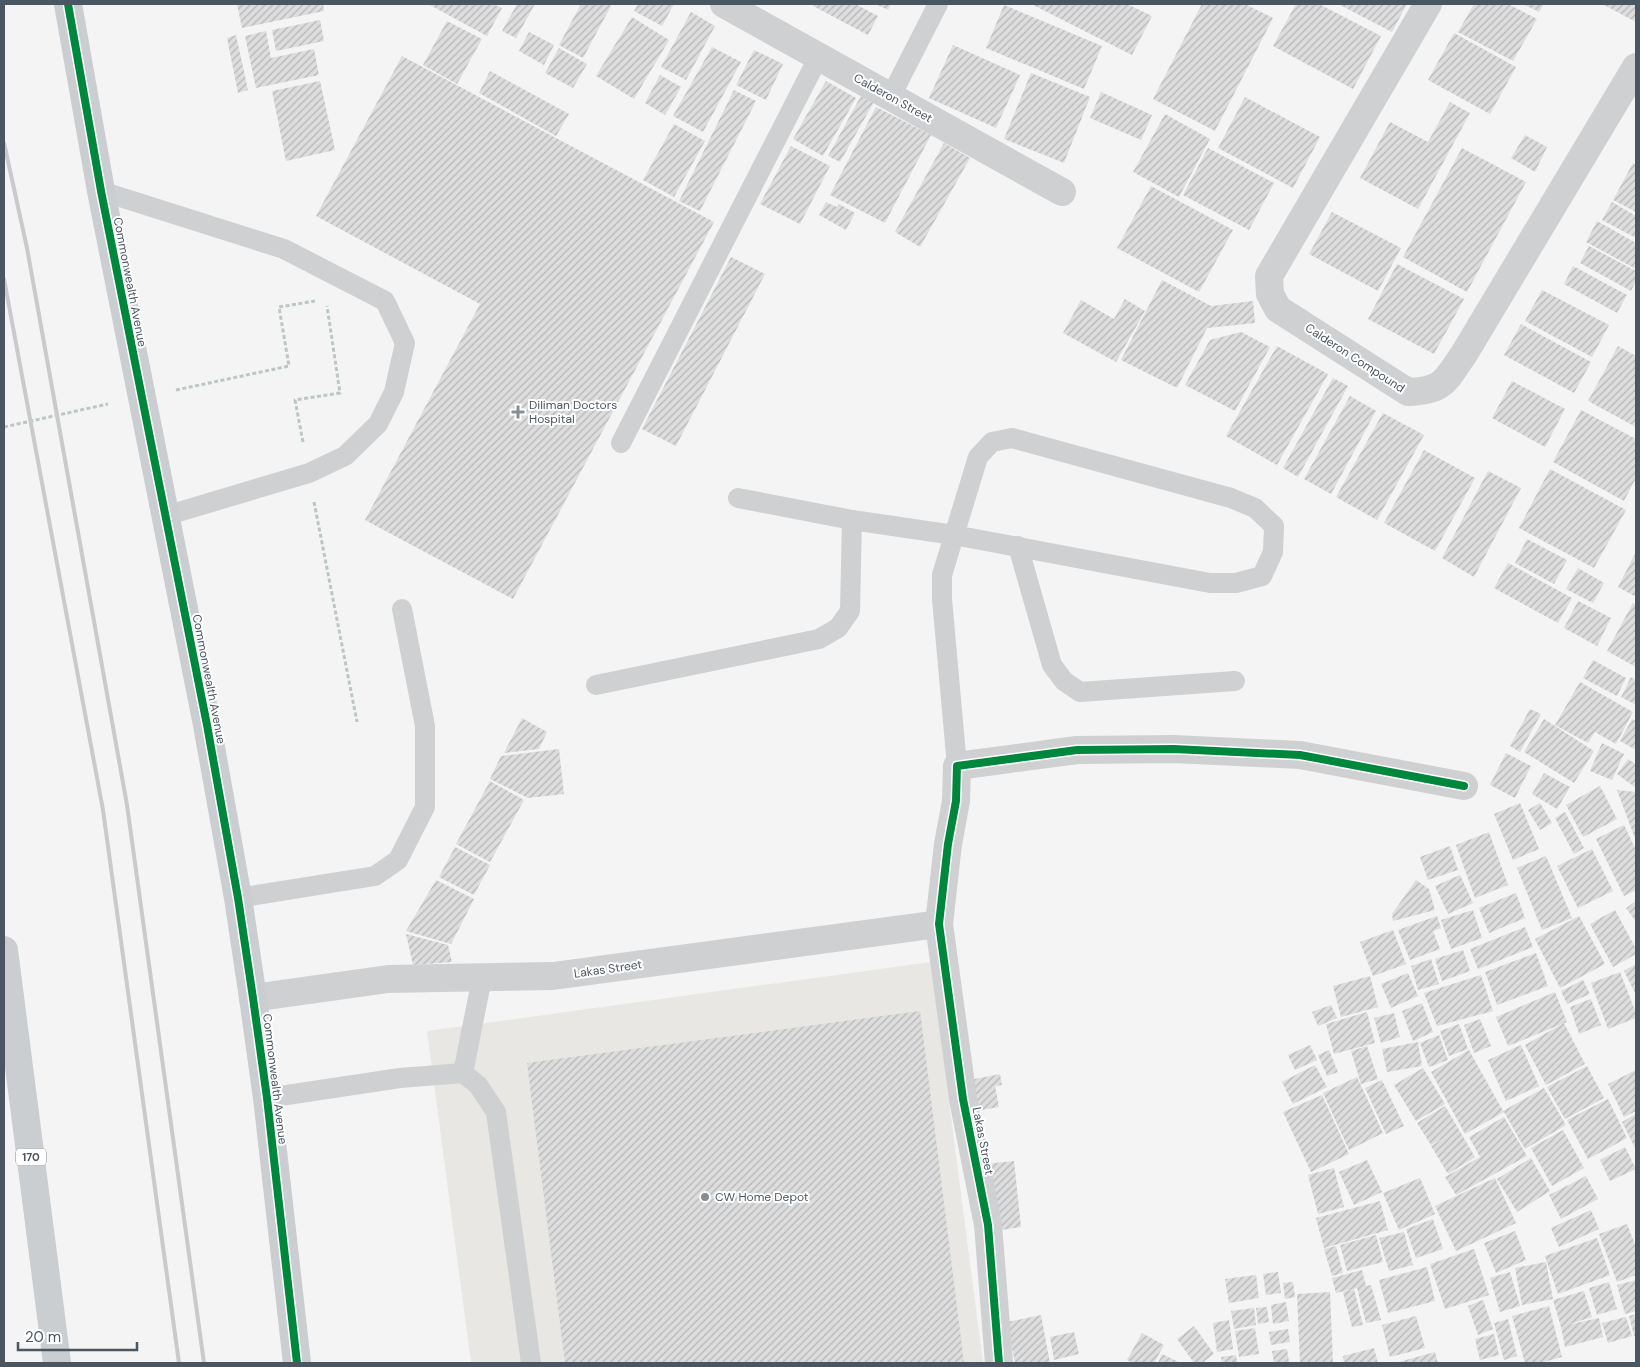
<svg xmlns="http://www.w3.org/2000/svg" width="1640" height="1367" viewBox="0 0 1640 1367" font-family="'DM Sans',sans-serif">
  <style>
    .commercial { fill: #e8e7e3 }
    .building { fill: url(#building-hatch) }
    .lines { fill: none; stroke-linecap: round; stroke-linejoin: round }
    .path { stroke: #bcc7c4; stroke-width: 3; stroke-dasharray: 4 2.5; stroke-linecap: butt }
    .lane { stroke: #ced0d2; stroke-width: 20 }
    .street { stroke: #ced0d2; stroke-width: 28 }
    .primary { stroke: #caced1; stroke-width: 28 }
    .rail { stroke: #c9cacc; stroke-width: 4 }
    .cycleway-casing { stroke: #fff; stroke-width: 11 }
    .cycleway { stroke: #00873e; stroke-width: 8 }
    .poi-dot { fill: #868d94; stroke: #fff; stroke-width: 2 }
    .labels { text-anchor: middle; stroke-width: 4; stroke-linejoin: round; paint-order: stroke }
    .shield { fill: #fff; stroke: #808990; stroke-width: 1 }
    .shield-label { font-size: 11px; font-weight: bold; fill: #4a5661 }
    .street-label { font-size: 12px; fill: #4a5661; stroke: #fff }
    .poi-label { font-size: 12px; fill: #4a5661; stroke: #fff; text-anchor: start }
  </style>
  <defs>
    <pattern id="building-hatch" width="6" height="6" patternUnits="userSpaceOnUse" patternTransform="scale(1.25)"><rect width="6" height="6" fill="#ddddde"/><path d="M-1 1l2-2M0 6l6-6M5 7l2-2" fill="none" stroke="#b5b6b7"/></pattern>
  </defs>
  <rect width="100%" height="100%" fill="#f4f4f4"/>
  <polygon class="commercial" points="931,962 983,1363 471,1363 427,1031"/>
  <g class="building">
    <polygon points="237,4 323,4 324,11 242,28"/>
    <polygon points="428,4 493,4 502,8 487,36"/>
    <polygon points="517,4 535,4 516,38 502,31"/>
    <polygon points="581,4 607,4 611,6 583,58 559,45"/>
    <polygon points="638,4 674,4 662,26 634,11"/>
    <polygon points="814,4 855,4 878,16 868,35 813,6"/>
    <polygon points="876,4 891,4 888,10"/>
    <polygon points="1031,4 1127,4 1152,16 1132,55"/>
    <polygon points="1202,4 1245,4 1273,18 1215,131 1153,99"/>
    <polygon points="1296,4 1319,4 1381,36 1353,89 1273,46"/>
    <polygon points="1338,4 1407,4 1392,32"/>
    <polygon points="1474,4 1508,4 1537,19 1513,61 1458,32"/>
    <polygon points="1523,4 1544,4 1539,12"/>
    <polygon points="1602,4 1636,4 1636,22"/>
    <polygon points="1004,5 1102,46 1084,89 986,48"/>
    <polygon points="691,12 715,26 686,80 661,67"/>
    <polygon points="632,17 669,40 634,99 596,76"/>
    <polygon points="320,20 324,41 276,51 272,30"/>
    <polygon points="447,21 482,39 457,84 423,65"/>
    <polygon points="266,31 271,58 314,49 319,75 256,88 245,36"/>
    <polygon points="529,32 554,45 544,65 519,51"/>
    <polygon points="1454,33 1516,67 1490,114 1428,80"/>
    <polygon points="236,35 248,90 238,93 227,38"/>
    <polygon points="953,45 1020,75 996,128 929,98"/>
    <polygon points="712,47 741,62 703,132 673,116"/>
    <polygon points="559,48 587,64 573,88 545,73"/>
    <polygon points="754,50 783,64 766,100 736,85"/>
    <polygon points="402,56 714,222 513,599 365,520 480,304 316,216"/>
    <polygon points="490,71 569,114 556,136 479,93"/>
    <polygon points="1031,73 1090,97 1064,163 1004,139"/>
    <polygon points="660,75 681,87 665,115 645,103"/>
    <polygon points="320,81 335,150 286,161 272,91"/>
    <polygon points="826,81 856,98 823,156 793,139"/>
    <polygon points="734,90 756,101 700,211 679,201"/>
    <polygon points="1101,92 1152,115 1141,140 1090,118"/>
    <polygon points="861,96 874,102 840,162 828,156"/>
    <polygon points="1245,97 1320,137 1293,188 1218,148"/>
    <polygon points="1450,102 1470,113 1418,209 1360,178 1390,122 1428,142"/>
    <polygon points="876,107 931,135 885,223 830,195"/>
    <polygon points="1165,114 1210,139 1179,197 1133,172"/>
    <polygon points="674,124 705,141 674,197 643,180"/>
    <polygon points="1525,135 1547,147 1535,172 1511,158"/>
    <polygon points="944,143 970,158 920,247 895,232"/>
    <polygon points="791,146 830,166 800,224 760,204"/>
    <polygon points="1208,148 1274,183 1249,230 1183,195"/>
    <polygon points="1462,148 1526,182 1467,292 1403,257"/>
    <polygon points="1633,163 1636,165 1636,212 1613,200"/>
    <polygon points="1151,186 1233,230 1199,292 1117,248"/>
    <polygon points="826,202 837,207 839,204 855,213 846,230 819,215"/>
    <polygon points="1612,202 1636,216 1636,238 1602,220"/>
    <polygon points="1332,212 1401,248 1378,291 1309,254"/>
    <polygon points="1597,221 1636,243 1636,269 1586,242"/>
    <polygon points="1589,246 1636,271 1636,281 1631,291 1580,263"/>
    <polygon points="731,257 765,274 676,446 642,429"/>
    <polygon points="1397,264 1464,299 1434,354 1368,319"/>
    <polygon points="1573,266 1627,295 1617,313 1564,284"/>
    <polygon points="1162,280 1211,306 1253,301 1255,323 1207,328 1177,388 1121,360"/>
    <polygon points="1542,290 1609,325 1592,357 1525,321"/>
    <polygon points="1125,299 1145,311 1116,362 1063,333 1081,300 1114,319"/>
    <polygon points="1521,324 1591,362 1574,393 1504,355"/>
    <polygon points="1241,332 1270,347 1235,411 1185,385 1210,340"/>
    <polygon points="1277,346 1328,374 1277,465 1226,436"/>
    <polygon points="1618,346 1636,356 1636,427 1588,401"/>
    <polygon points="1333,378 1348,386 1298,477 1283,468"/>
    <polygon points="1512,381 1565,409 1545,447 1492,418"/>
    <polygon points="1350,396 1376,411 1331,494 1304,479"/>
    <polygon points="1581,410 1636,439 1636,478 1624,501 1553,462"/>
    <polygon points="1383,413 1424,435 1377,520 1336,497"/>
    <polygon points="1424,450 1475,478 1435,551 1384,523"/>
    <polygon points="1550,469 1626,510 1594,568 1519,528"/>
    <polygon points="1488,471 1521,488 1474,577 1442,558"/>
    <polygon points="1527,539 1567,560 1554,584 1515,563"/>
    <polygon points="1636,552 1636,597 1618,587"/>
    <polygon points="1508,563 1572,598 1558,623 1494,588"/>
    <polygon points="1578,568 1604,583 1593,603 1566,589"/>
    <polygon points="1578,601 1611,618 1597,646 1564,628"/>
    <polygon points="1633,603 1636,605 1636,667 1607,651"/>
    <polygon points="1593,660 1626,678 1617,696 1583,678"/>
    <polygon points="1631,677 1636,680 1636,705 1621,697"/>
    <polygon points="1580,682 1633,712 1616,744 1595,732 1588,743 1555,725"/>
    <polygon points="1530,709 1541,714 1520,752 1510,746"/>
    <polygon points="522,718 547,732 539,749 504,753"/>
    <polygon points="1544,719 1594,751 1574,783 1524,752"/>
    <polygon points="1632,719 1636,721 1636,750 1620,741"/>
    <polygon points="1602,743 1624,754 1612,780 1590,771"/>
    <polygon points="559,749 564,794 528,798 490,779 501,756"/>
    <polygon points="1506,753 1531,766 1515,798 1490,785"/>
    <polygon points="1628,759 1636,764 1636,788 1617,774"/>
    <polygon points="1544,773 1570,787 1557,809 1532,794"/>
    <polygon points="490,781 524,800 490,862 456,844"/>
    <polygon points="1600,786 1617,819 1583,837 1566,805"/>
    <polygon points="1617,790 1636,792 1636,841"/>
    <polygon points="1520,803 1539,849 1513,860 1494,814"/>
    <polygon points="1540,803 1552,823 1540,830 1528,810"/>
    <polygon points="1565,812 1584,848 1574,854 1555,818"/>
    <polygon points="1624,825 1636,850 1636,890 1624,896 1596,839"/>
    <polygon points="1489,832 1508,885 1475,898 1456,845"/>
    <polygon points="1450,846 1458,870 1428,880 1420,857"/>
    <polygon points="455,847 490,865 474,895 439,877"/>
    <polygon points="1592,849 1613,891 1578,908 1557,866"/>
    <polygon points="1546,856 1572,918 1542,930 1517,868"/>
    <polygon points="1460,875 1473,903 1448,914 1435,886"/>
    <polygon points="436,880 474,899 451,944 406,931"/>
    <polygon points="1416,880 1429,889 1435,910 1393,921 1392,914"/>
    <polygon points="1516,893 1525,918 1489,933 1479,908"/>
    <polygon points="1636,901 1636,922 1626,908"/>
    <polygon points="1473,910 1482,938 1451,949 1441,920"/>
    <polygon points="1615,910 1636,949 1636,954 1613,967 1590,924"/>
    <polygon points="1437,916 1441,928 1433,931 1440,949 1410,960 1398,930"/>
    <polygon points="1579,916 1605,964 1560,988 1535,939"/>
    <polygon points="1525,927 1533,947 1478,969 1470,949"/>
    <polygon points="1393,930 1406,964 1373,976 1360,942"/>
    <polygon points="406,934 448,945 452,962 413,965"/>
    <polygon points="1463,950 1470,971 1442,981 1435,959"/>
    <polygon points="1536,953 1548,986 1497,1005 1485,972"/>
    <polygon points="1431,959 1439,984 1418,990 1411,966"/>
    <polygon points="1636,964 1636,995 1624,971"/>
    <polygon points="1620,972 1636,1013 1636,1018 1608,1029 1591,983"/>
    <polygon points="1408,973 1418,996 1391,1008 1381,984"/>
    <polygon points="1481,975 1493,1011 1437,1026 1424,993"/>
    <polygon points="1370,976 1378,1007 1341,1017 1333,986"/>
    <polygon points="1583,980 1590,994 1567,1004 1561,991"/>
    <polygon points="1555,992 1567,1022 1508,1046 1496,1017"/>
    <polygon points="1591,999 1601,1025 1579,1034 1570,1007"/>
    <polygon points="1422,1003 1433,1032 1413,1041 1402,1011"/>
    <polygon points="1331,1005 1337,1018 1318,1026 1312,1012"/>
    <polygon points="920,1011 964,1363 565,1363 527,1063"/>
    <polygon points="1367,1012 1375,1043 1334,1054 1326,1024"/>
    <polygon points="1394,1013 1400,1037 1381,1043 1374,1018"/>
    <polygon points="1480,1019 1491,1046 1474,1053 1464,1025"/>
    <polygon points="1564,1023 1585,1064 1546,1085 1525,1045"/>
    <polygon points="1459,1024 1468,1049 1449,1056 1440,1031"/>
    <polygon points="1439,1035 1448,1060 1429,1067 1420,1043"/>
    <polygon points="1418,1042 1422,1066 1387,1072 1382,1049"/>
    <polygon points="1310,1045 1317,1060 1295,1070 1288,1055"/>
    <polygon points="1521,1045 1539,1086 1506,1101 1488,1060"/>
    <polygon points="1367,1046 1378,1079 1361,1084 1351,1051"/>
    <polygon points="1329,1050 1338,1072 1327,1076 1318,1055"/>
    <polygon points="1469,1050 1503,1111 1544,1088 1566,1125 1525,1149 1504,1112 1465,1134 1431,1072"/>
    <polygon points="1315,1065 1327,1087 1293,1104 1282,1082"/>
    <polygon points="1587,1066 1604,1098 1565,1119 1547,1087"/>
    <polygon points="1423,1068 1445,1104 1416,1121 1394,1085"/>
    <polygon points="1636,1070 1636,1111 1624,1117 1608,1084"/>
    <polygon points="1000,1074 1002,1085 995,1086 999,1107 976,1111 970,1080"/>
    <polygon points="1357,1077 1383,1133 1349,1150 1323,1093"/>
    <polygon points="1382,1080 1404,1126 1386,1134 1365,1088"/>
    <polygon points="1322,1095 1349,1154 1311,1172 1283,1112"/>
    <polygon points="1608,1099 1627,1138 1588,1159 1567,1120"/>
    <polygon points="1445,1106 1475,1157 1448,1174 1431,1146 1451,1134 1431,1145 1417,1123"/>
    <polygon points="1636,1114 1636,1147 1635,1148 1622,1122"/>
    <polygon points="1504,1117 1527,1156 1456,1195 1445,1177 1480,1157 1469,1137"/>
    <polygon points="1563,1130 1584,1168 1552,1186 1531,1148"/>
    <polygon points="1625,1147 1636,1169 1610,1181 1600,1160"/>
    <polygon points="1531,1158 1550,1191 1517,1212 1497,1179"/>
    <polygon points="1367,1160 1382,1192 1354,1205 1339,1172"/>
    <polygon points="1014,1161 1021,1227 994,1231 986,1164"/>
    <polygon points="1334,1168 1344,1207 1318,1214 1308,1175"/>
    <polygon points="1586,1176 1598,1199 1561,1219 1549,1195"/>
    <polygon points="1420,1178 1435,1214 1399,1230 1383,1193"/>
    <polygon points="1495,1178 1516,1223 1456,1251 1435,1206"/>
    <polygon points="1380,1201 1388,1230 1324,1248 1316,1218"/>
    <polygon points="1591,1210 1599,1229 1559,1247 1551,1228"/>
    <polygon points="1433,1219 1443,1249 1416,1258 1406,1229"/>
    <polygon points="1627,1224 1636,1247 1636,1275 1617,1282 1599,1234"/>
    <polygon points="1515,1231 1526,1260 1496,1273 1484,1243"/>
    <polygon points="1404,1232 1413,1265 1389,1271 1379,1238"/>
    <polygon points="1376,1235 1383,1262 1347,1271 1340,1245"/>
    <polygon points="1597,1238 1610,1275 1558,1294 1545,1256"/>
    <polygon points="1336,1246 1343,1273 1332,1276 1324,1249"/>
    <polygon points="1474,1249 1489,1295 1445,1309 1430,1264"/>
    <polygon points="1546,1262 1553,1299 1522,1305 1515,1268"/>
    <polygon points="1427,1267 1435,1301 1388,1313 1379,1280"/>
    <polygon points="1362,1270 1366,1286 1371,1285 1381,1320 1366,1323 1357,1288 1336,1293 1332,1278"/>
    <polygon points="1278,1272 1281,1293 1266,1295 1263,1274"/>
    <polygon points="1510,1272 1520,1306 1500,1312 1490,1278"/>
    <polygon points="1256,1275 1259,1298 1229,1303 1225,1279"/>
    <polygon points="1636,1280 1636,1311 1625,1314 1617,1285"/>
    <polygon points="1293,1282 1295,1297 1285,1299 1283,1283"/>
    <polygon points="1609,1282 1617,1309 1597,1315 1589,1288"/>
    <polygon points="1354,1289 1363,1325 1352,1327 1343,1292"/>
    <polygon points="1584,1291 1592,1317 1567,1325 1599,1318 1603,1337 1565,1347 1561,1327 1553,1300"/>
    <polygon points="1330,1292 1333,1363 1300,1363 1297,1294"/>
    <polygon points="1483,1300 1493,1329 1478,1335 1468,1306"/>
    <polygon points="1286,1302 1289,1321 1273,1324 1271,1305"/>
    <polygon points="1549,1306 1562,1357 1540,1363 1525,1363 1512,1316"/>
    <polygon points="1267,1307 1269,1322 1258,1324 1256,1308"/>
    <polygon points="1254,1308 1256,1325 1234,1329 1231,1311"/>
    <polygon points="1636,1314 1636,1335 1634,1336 1629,1316"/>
    <polygon points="1041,1315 1050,1363 1015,1363 1007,1322"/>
    <polygon points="1416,1316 1425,1348 1390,1357 1382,1325"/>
    <polygon points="1626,1317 1632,1336 1608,1343 1602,1323"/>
    <polygon points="1508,1319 1517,1356 1504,1360 1494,1323"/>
    <polygon points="1229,1320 1233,1349 1217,1352 1213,1323"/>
    <polygon points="1194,1326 1214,1354 1202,1363 1194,1363 1177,1339"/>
    <polygon points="1255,1328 1259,1354 1239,1357 1235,1331"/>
    <polygon points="1288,1329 1290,1342 1271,1345 1269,1332"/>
    <polygon points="1074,1332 1079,1354 1054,1360 1050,1337"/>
    <polygon points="1142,1333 1164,1345 1154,1363 1133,1363 1127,1360"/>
    <polygon points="1494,1334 1499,1355 1480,1360 1475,1339"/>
    <polygon points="1374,1348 1378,1363 1344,1363 1343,1356"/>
    <polygon points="1287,1349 1289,1362 1274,1363 1272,1351"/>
    <polygon points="1435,1352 1438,1363 1395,1363"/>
    <polygon points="1162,1354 1181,1363 1158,1363"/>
    <polygon points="1236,1355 1237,1363 1222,1363 1221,1357"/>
  </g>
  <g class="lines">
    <g class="path">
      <polyline points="176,390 289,366 279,307 315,301"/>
      <polyline points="4,427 108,404"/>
      <polyline points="303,442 295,400 340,393 327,306"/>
      <polyline points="314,502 357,722"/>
    </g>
    <g class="lane">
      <polyline points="891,96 938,4"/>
      <polyline points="101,191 284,249 385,301 405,343 394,392 378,424 345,456 309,473 165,516"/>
      <polyline points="621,443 819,56"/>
      <polyline points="738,498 852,520 954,535 1210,583 1236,583 1262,576 1273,552 1274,526 1255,508 1231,498 1012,438 992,442 978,457 942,575 942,599 957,766"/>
      <polyline points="1018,546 1052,665 1064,681 1080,692 1235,681"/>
      <polyline points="596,685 819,639 838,628 850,611 852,520"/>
      <polyline points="238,898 375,876 398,860 425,807 425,726 402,609"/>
      <polyline points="463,1073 482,978"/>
      <polyline points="267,1098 400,1078 463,1073 478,1085 496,1112 531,1363"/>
    </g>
    <g class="street">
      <polyline points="724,4 1062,192"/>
      <path d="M1428,4l-159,272 1,18 8,15 130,83c36,-1 37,-11 56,-38l172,-287"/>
      <polyline points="253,998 388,979 553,976 939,924"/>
      <polyline points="999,1363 988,1225 963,1099 939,924 948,844 956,801 957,766 1077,750 1174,749 1300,755 1464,786"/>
    </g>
    <g class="primary">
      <polyline points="68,4 101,191 207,725 238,898 253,998 267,1098 297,1363"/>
      <polyline points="4,950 57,1363"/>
    </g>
    <g class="rail">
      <polyline points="4,143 27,248 127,805 204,1363"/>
      <polyline points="4,279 103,810 179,1363"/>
    </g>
    <defs>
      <g id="cycleway">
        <polyline points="68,4 101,191 207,725 238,898 253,998 267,1098 297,1363"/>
        <polyline points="999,1363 988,1225 963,1099 939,924 948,844 956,801 957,766 1077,750 1174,749 1300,755 1464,786"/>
      </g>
    </defs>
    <use href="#cycleway" class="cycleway-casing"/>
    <use href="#cycleway" class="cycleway"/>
  </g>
  <g class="poi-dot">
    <path d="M515.5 404.5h5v5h5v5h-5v5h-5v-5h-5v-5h5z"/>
    <circle cx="705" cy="1197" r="5"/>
  </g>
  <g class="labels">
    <rect class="shield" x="16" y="1148.5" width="30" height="17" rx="4"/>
    <g class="shield-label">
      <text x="31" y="1161">170</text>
    </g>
    <g class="street-label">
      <text transform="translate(893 98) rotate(29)" y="4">Calderon Street</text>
      <text transform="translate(130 282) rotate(79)" y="4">Commonwealth Avenue</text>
      <text transform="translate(1355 358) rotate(33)" y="4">Calderon Compound</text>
      <text transform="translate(209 679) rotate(79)" y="4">Commonwealth Avenue</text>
      <text transform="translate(608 969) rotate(-8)" y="4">Lakas Street</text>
      <text transform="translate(275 1079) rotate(83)" y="4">Commonwealth Avenue</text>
      <text transform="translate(983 1141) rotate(79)" y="4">Lakas Street</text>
    </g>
    <g class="poi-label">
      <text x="529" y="409">Diliman Doctors<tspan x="529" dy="14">Hospital</tspan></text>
      <text x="715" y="1201">CW Home Depot</text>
    </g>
  </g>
  <rect width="1640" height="1367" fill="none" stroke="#4a5661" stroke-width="10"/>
  <path d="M18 1342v8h119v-8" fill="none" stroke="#4a5661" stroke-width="2.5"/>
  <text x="25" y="1342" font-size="15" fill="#4a5661" stroke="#ffffff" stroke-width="4" paint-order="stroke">20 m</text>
</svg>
